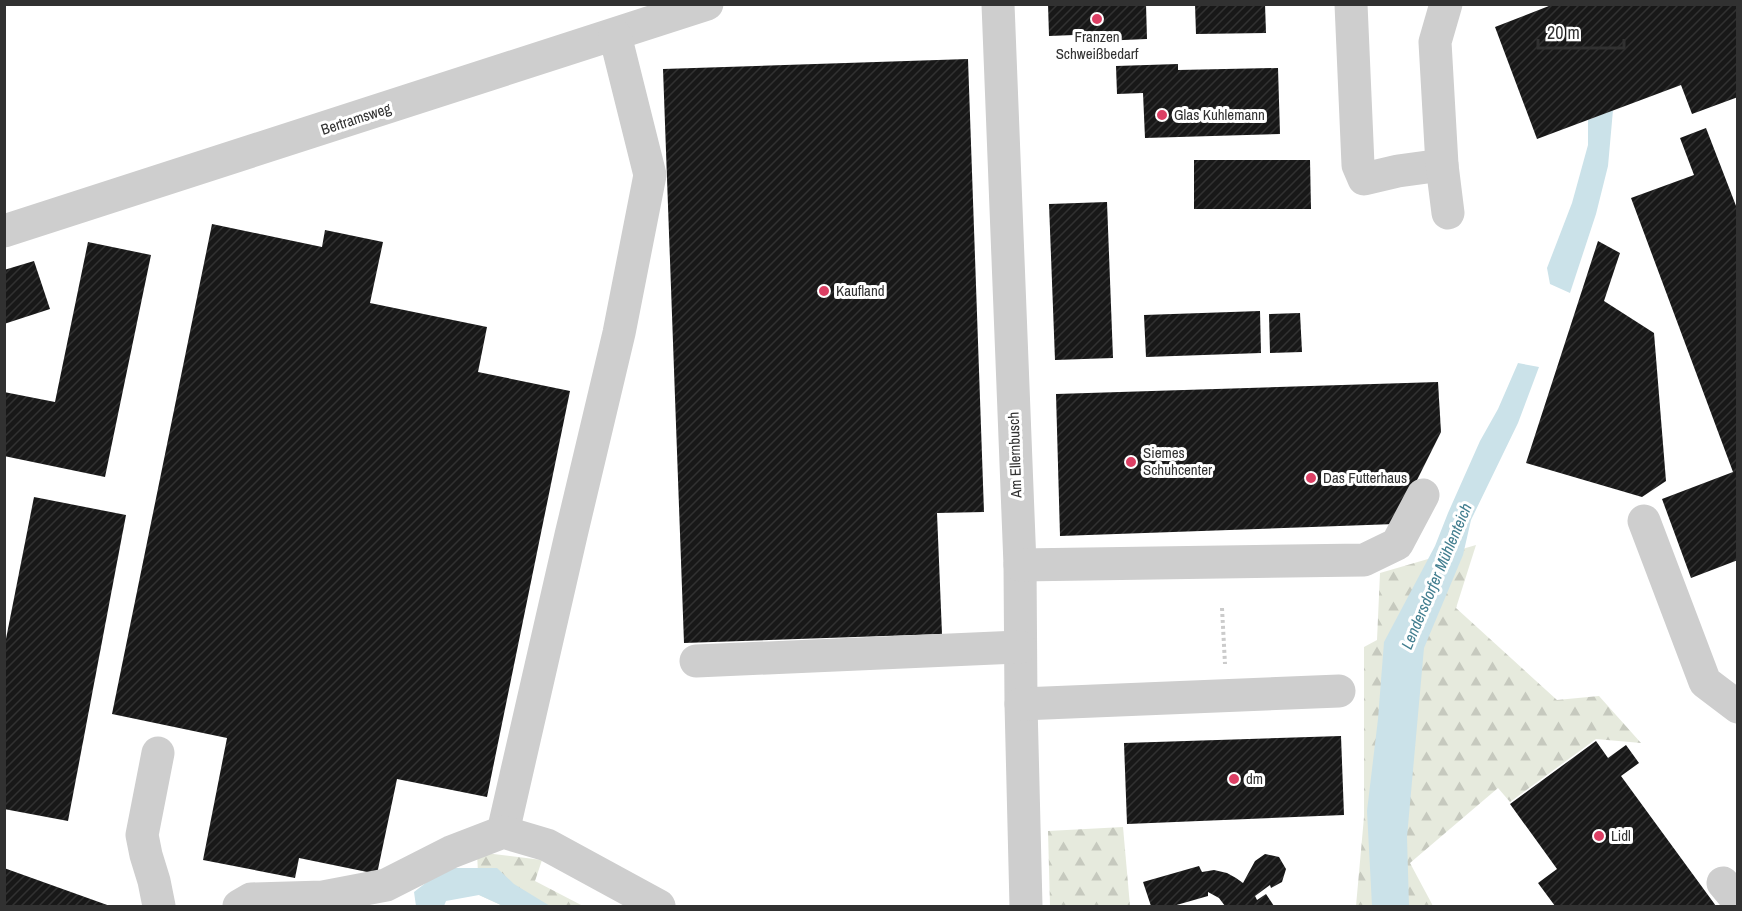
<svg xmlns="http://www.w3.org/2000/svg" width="1742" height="911" viewBox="0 0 1742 911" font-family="'Archivo Narrow',sans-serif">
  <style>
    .forest { fill: url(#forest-firs) }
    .water { fill: #cbe2e9 }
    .building { fill: url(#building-hatch) }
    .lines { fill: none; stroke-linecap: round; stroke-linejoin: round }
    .path { stroke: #cbcbcb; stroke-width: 4; stroke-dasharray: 3 3; stroke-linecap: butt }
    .minor { stroke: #cecece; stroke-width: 33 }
    .poi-dot { fill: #dc3f64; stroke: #fff; stroke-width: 2 }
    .labels { text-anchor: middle; stroke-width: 6; stroke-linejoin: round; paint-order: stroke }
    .poi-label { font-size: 15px; fill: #313131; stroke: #fff; text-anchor: start }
    .street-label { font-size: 15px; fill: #313131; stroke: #fff }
    .water-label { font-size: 16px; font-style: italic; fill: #427e8f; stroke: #fff }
  </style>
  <defs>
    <pattern id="forest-firs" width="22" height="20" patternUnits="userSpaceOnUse" patternTransform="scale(1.5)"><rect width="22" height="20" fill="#e6eadd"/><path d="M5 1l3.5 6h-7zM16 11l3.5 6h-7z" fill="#c6c9be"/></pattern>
    <pattern id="building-hatch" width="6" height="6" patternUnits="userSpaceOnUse" patternTransform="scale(1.5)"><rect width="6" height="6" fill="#181818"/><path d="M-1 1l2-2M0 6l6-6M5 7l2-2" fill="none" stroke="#313131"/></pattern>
  </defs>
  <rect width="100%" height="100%" fill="#fff"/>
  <g class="forest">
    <polygon points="1476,545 1456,608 1557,700 1599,696 1641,743 1596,739 1510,802 1498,788 1410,863 1433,906 1356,906 1364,817 1364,647 1377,640 1380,573"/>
    <polygon points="1123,827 1130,906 1050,906 1048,831"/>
    <polygon points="477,852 542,860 535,881 583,906 503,906 479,895"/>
  </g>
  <g class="water">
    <polygon points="1613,110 1608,166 1596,214 1570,293 1550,284 1547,268 1572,203 1588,145 1588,120"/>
    <polygon points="1518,363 1539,367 1518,423 1471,520 1463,555 1424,648 1407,837 1409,906 1372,906 1367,811 1378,719 1384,642 1435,546 1448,513 1480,441 1498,409"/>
    <polygon points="445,868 497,868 514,884 550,906 503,906 479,895 446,901 444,906 416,906 414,892"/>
  </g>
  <g class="building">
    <polygon points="1048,4 1146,4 1147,39 1100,41 1100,34 1049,36"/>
    <polygon points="1195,4 1265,4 1266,33 1196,34"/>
    <polygon points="1554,4 1738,4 1738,97 1692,114 1681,85 1537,139 1495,27"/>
    <polygon points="968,59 984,512 937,513 942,634 684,643 663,69"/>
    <polygon points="1178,64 1178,70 1278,68 1280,134 1145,138 1143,93 1117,94 1116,66"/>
    <polygon points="1706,128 1738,211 1738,560 1691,578 1662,499 1733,472 1631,198 1694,175 1680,138"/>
    <polygon points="1194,160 1310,160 1311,209 1194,209"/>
    <polygon points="1107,202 1113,358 1055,360 1049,204"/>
    <polygon points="212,224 322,247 325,230 383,242 370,303 487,327 478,372 570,391 487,797 397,779 377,874 299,858 295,878 203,860 227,738 112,714"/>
    <polygon points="1598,241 1620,253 1604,301 1654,333 1666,481 1642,497 1526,463"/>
    <polygon points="88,242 151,255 105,477 4,456 4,392 55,402"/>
    <polygon points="34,261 50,309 4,324 4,270"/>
    <polygon points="1260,311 1261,353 1146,357 1144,315"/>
    <polygon points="1300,313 1302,352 1270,353 1269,314"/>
    <polygon points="1438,382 1441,432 1395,524 1060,536 1056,394"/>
    <polygon points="34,497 126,515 68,821 4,809 4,649"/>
    <polygon points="1341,736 1344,815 1127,824 1124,743"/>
    <polygon points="1596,741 1608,758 1626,745 1639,763 1621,776 1716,906 1555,906 1538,883 1557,869 1510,804"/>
    <polygon points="1265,854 1279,857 1286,869 1282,882 1271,888 1270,885 1255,896 1257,900 1266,894 1274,906 1225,906 1219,898 1208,892 1208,896 1173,906 1151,906 1143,882 1199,866 1202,872 1214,870 1227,873 1236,878 1243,883 1255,861"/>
    <polygon points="4,868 110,906 4,906"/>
  </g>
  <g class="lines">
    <polyline class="path" points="1222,608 1225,664"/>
    <g class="minor">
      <polyline points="998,4 1020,565 1021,704 1026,906"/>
      <polyline points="1351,4 1358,165 1364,179 1398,171 1442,165"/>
      <polyline points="1446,4 1435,42 1442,165 1448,213"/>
      <polyline points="4,231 707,4"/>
      <polyline points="1644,521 1705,682 1738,707"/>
      <polyline points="1020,565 1364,560 1397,544 1423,495"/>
      <polyline points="696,661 1020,647"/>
      <polyline points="1021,704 1339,691"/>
      <polyline points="158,753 142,835 146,855 154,881 159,906"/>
      <polyline points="503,832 571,535 619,333 650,175 615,35"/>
      <polyline points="1723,883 1738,901"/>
      <polyline points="239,906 251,899 323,897 386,885 451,852 503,832 547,845 659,906"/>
    </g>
  </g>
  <g class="poi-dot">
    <circle cx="1097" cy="19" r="6"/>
    <circle cx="1162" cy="115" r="6"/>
    <circle cx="824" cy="291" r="6"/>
    <circle cx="1131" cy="462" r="6"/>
    <circle cx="1311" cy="478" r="6"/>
    <circle cx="1234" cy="779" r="6"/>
    <circle cx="1599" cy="836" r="6"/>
  </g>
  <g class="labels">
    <g class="poi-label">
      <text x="1097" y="42" text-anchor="middle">Franzen<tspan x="1097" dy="17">Schweißbedarf</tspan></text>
      <text x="1174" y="120">Glas Kuhlemann</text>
      <text x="836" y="296">Kaufland</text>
      <text x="1143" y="458">Siemes<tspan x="1143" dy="17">Schuhcenter</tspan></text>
      <text x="1323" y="483">Das Futterhaus</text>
      <text x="1246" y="784">dm</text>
      <text x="1611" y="841">Lidl</text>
    </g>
    <g class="street-label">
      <text transform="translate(356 119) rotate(-18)" y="5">Bertramsweg</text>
      <text transform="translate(1015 455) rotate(-92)" y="5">Am Ellernbusch</text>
    </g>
    <g class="water-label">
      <text transform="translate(1436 576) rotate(-67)" y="6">Lendersdorfer Mühlenteich</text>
    </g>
  </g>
  <rect width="1742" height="911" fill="none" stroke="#313131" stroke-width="12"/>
  <path d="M1538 39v9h86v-9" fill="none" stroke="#313131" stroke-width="3"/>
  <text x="1547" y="39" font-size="18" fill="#313131" stroke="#ffffff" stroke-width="4.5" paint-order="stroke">20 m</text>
</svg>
